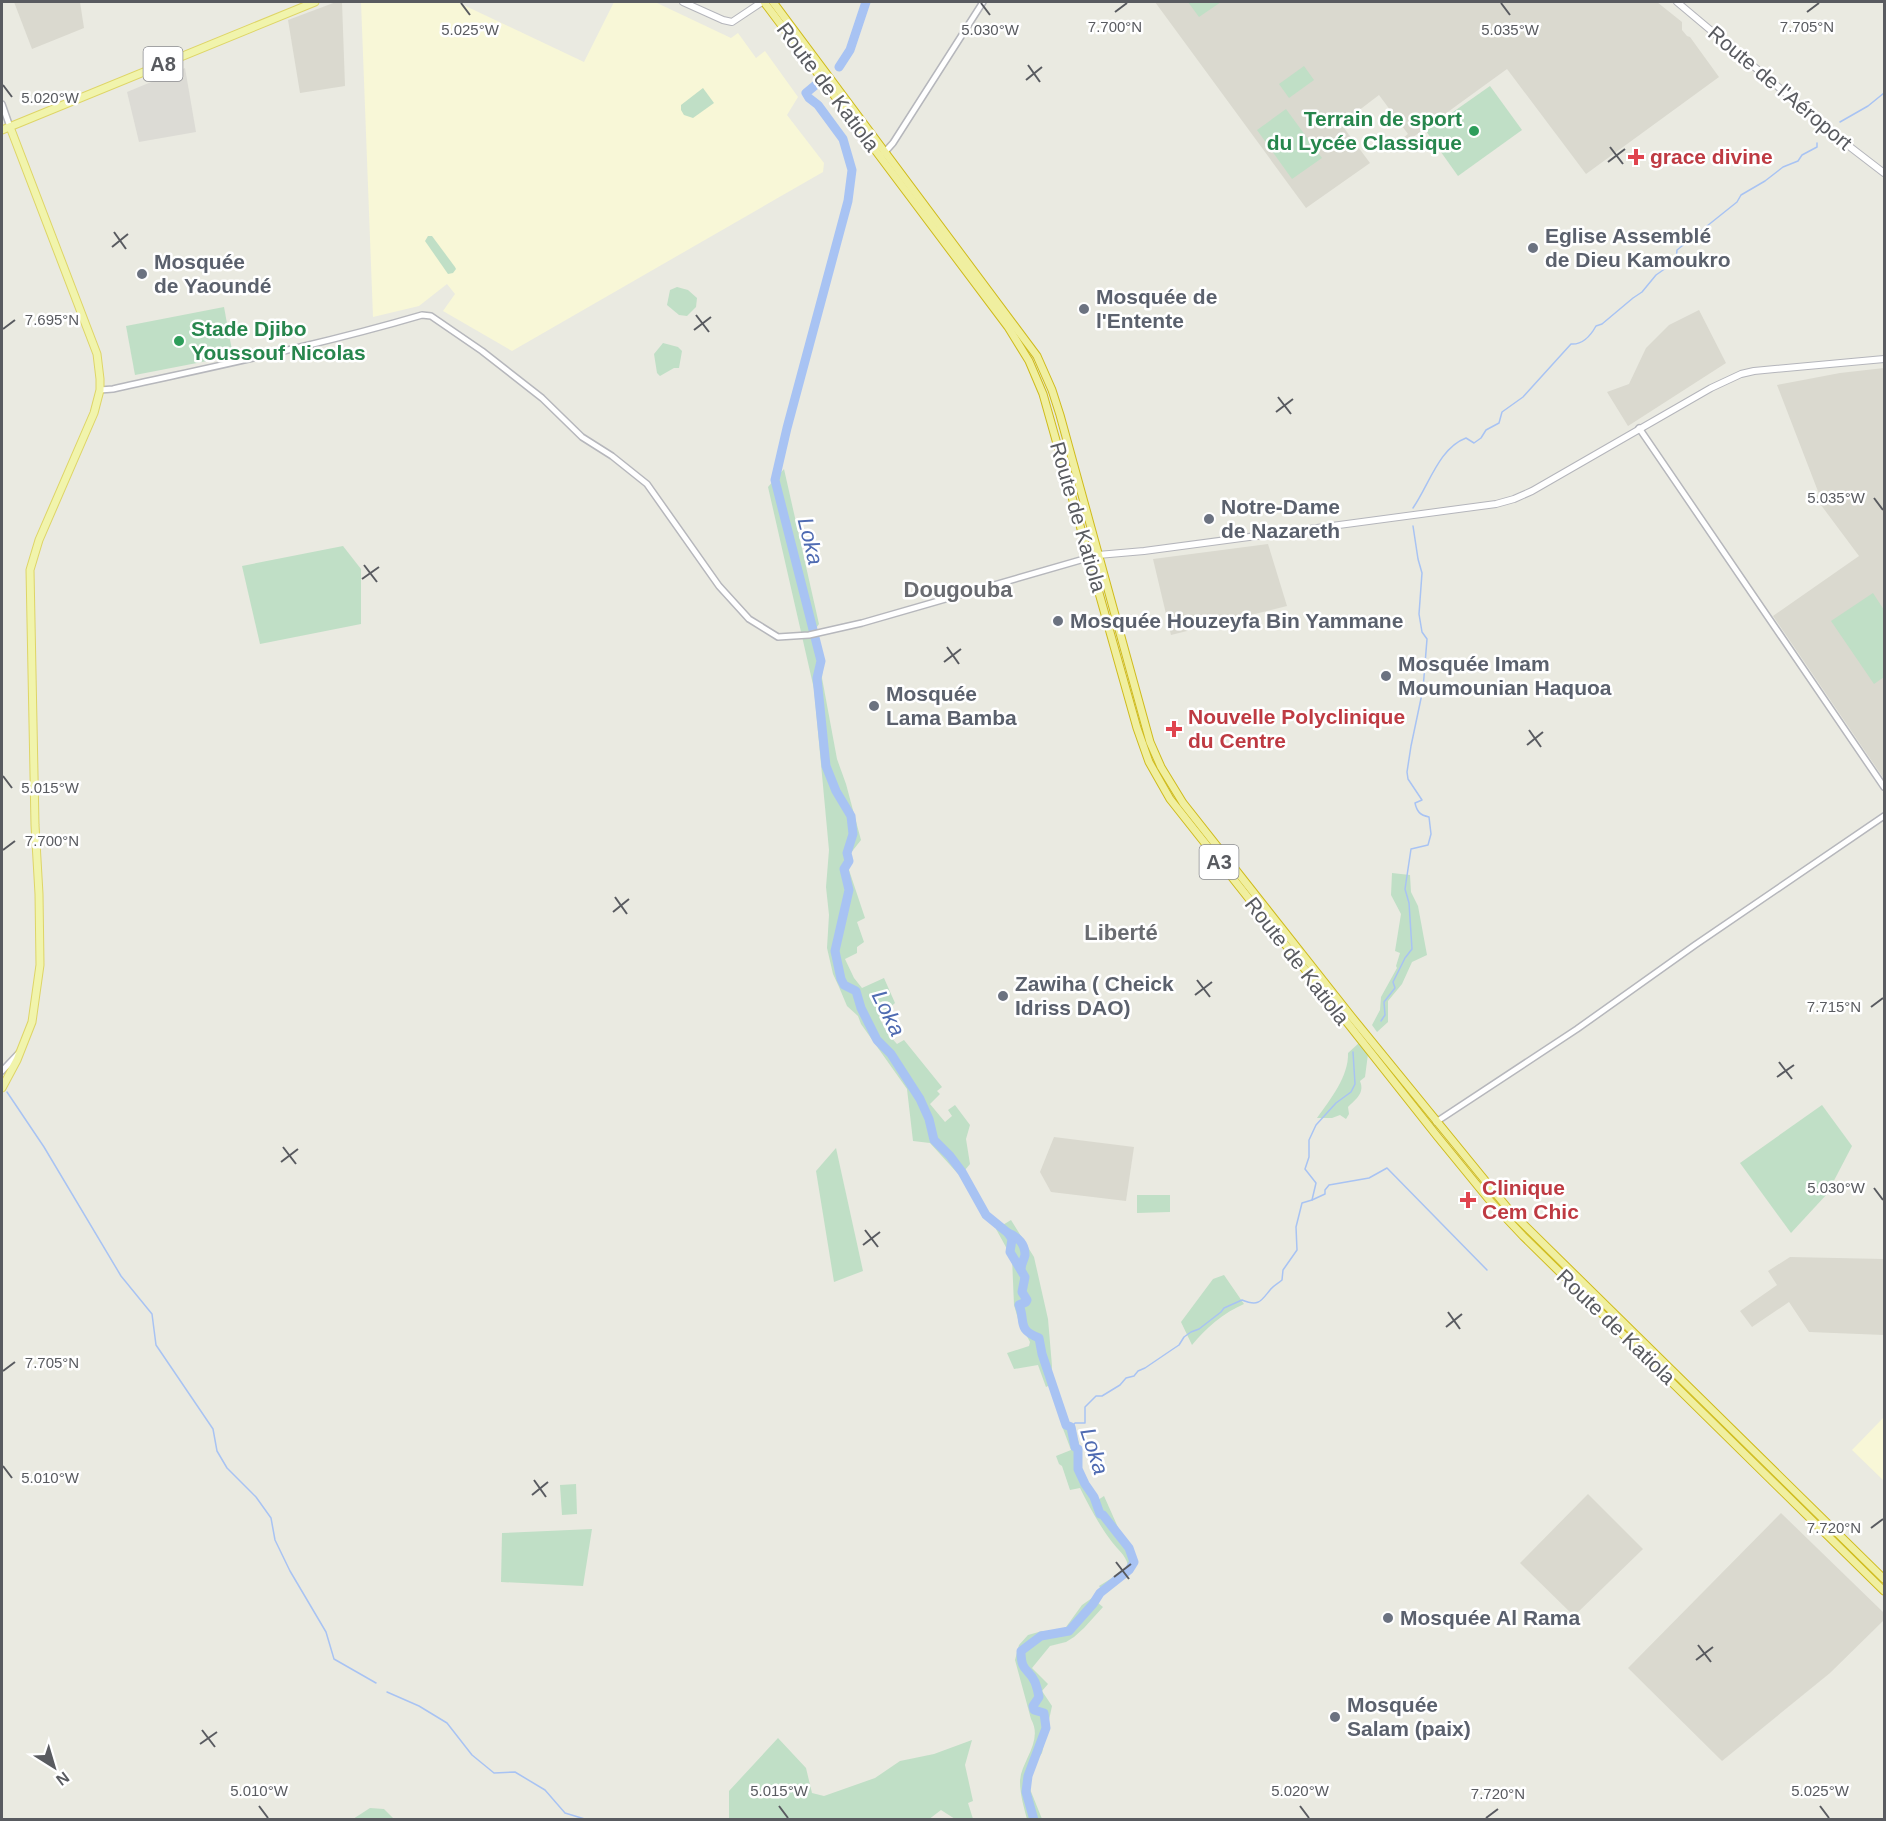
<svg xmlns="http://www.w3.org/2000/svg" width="1886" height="1821" viewBox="0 0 1886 1821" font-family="Helvetica,sans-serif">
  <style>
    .commercial { fill: #f8f7d7 }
    .industrial { fill: #dcdbd5 }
    .education { fill: #dad9cf }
    .green { fill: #c0dfc6 }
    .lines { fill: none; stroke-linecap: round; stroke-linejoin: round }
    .stream { stroke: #a8c3f3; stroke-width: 1.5 }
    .river { stroke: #a8c3f3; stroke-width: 9 }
    .tertiary-casing { stroke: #b6b7bc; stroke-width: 8 }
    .secondary-casing { stroke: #b4b5bb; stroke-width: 8 }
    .primary-casing { stroke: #ded566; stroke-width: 9 }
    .trunk-casing { stroke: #cfbb1c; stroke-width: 9 }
    .tertiary { stroke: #fff; stroke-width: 5 }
    .secondary { stroke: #fff; stroke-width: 6 }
    .primary { stroke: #f1f4ac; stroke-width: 7 }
    .trunk { stroke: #f0efa0; stroke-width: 7 }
    .ticks { fill: none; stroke: #595b60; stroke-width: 2 }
    .leisure-dot { fill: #2e9e5b; stroke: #fff; stroke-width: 2 }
    .health-dot { fill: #e0444e; stroke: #fff; stroke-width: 2 }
    .worship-dot { fill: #6b7280; stroke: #fff; stroke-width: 2 }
    .labels { text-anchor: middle; stroke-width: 5; stroke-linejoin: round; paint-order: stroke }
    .shield { fill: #fff; stroke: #8b8c90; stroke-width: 1.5 }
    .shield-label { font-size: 20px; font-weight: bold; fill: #595b60 }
    .street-label { font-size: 21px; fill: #595b60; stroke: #fff }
    .leisure-label { font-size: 21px; font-weight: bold; fill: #27864d; stroke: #fff; text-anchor: end }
    .health-label { font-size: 21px; font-weight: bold; fill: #be3a42; stroke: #fff; text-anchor: start }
    .worship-label { font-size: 21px; font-weight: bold; fill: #5b616d; stroke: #fff; text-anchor: start }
    .water-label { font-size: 22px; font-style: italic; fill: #4f6bb2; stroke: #fff }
    .neighbourhood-label { font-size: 22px; font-weight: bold; fill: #6a6c71; stroke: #fff }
    .ticks-label { font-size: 15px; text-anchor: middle; fill: #595b60; stroke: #fff; stroke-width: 5; stroke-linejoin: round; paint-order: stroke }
  </style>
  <rect width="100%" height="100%" fill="#eaeae1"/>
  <g class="commercial">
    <polygon points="361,2 457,2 584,62 614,2 655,2 731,38 738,33 756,58 765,51 798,97 787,115 824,163 823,172 512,351 443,311 455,294 447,284 419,306 373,317"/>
    <polygon points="1884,1417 1884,1481 1852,1450"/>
  </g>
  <polygon class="industrial" points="185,68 196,132 139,142 127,92"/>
  <g class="education">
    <polygon points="14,2 80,2 84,28 32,49"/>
    <polygon points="336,2 342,2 345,86 300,93 288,20"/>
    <polygon points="1155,2 1657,2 1682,22 1682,30 1687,36 1690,37 1719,77 1586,174 1507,69 1405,143 1402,139 1408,134 1379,95 1341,124 1370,163 1306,208"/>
    <polygon points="1699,310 1726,363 1628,426 1607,392 1629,384 1646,348 1669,325"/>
    <polygon points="1884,368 1884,779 1773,616 1859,556 1815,497 1819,494 1777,385 1840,373"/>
    <polygon points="1268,544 1287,606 1171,635 1153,559"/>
    <polygon points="1054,1137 1134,1147 1126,1201 1051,1192 1040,1172"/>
    <polygon points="1790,1257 1884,1259 1884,1335 1809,1332 1789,1302 1752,1327 1740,1311 1777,1285 1768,1271"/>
    <polygon points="1588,1494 1643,1549 1574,1616 1520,1563"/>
    <polygon points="1781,1513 1884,1613 1884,1620 1830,1673 1722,1761 1628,1668"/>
  </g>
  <g class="green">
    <polygon points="1188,2 1221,2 1199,17"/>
    <polygon points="1304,66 1314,80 1289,98 1279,84"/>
    <polygon points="1490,86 1522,130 1458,176 1426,131"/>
    <polygon points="703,88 714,103 693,118 684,115 681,110 681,105"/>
    <polygon points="1286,109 1322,158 1292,179 1257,130"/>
    <polygon points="428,236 432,236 455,267 456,269 453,273 448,274 425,241"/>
    <polygon points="677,287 688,290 697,298 696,307 687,316 679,315 667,305 670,290"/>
    <polygon points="224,307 233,356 135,375 126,326"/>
    <polygon points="663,343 678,347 682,351 679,368 674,368 660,376 657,373 654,354"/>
    <polygon points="784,469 819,624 814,631 823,663 822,678 837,759 846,784 861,840 850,854 849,870 865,918 857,922 864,942 857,947 857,953 845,959 854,978 862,988 884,978 895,1003 879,1017 887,1033 897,1044 904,1040 942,1087 937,1091 940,1094 930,1104 945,1122 952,1116 948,1110 955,1105 970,1125 966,1139 970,1164 960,1176 930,1143 913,1141 907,1089 861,1024 858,1016 847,1006 839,987 833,974 827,948 829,915 826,887 829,850 814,689 768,487"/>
    <polygon points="343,546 361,569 361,624 260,644 242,566"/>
    <polygon points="1873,593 1884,610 1884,677 1874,684 1831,621"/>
    <polygon points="1392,873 1410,875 1411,892 1418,906 1427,955 1412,962 1402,984 1388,1001 1388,1022 1377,1032 1372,1025 1380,1010 1381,997 1397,968 1396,966 1400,953 1395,951 1401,914 1391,895"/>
    <path d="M1359,1043l9,11 -3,23 -5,4c5,12 -4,18 -12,26l1,7 -3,5 -6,-4 -8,3h-15c13,-18 32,-42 31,-65z"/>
    <polygon points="1822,1105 1852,1146 1827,1194 1791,1233 1740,1163"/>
    <polygon points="836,1148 863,1271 834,1282 816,1171"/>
    <polygon points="1137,1195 1170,1195 1170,1212 1137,1213"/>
    <polygon points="1011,1220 1034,1257 1048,1319 1052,1366 1051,1378 1052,1384 1046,1387 1038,1365 1014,1369 1007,1353 1029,1346 1030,1342 1018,1319 1014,1305 1012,1258 996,1229"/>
    <path d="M1224,1275l20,29c-21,9 -38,24 -52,41l-11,-23 32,-43z"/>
    <path d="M1072,1423l7,20 -1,13 7,26 13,18 6,-4 21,47 12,17 -6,9 -26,25 -6,-8 26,-16 3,-5c-3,-11 -10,-15 -16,-23 -13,-17 -23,-36 -32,-54l-10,2 -8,-24 -3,-2 -3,-8 15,-6 -9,-24z"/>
    <polygon points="576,1484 577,1514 562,1515 560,1485"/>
    <polygon points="592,1529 583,1586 501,1582 502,1533"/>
    <path d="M1092,1598l11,9 -19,21 -10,9 -8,5 -16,4 -18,22 16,16 -6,7 10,15 -10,47 -9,13 -3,23 12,30h-15c-3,-11 -7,-25 -7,-37 0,-20 24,-40 11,-63l-16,-59 4,-15 9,-10 14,-4h15l9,-4 16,-22z"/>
    <polygon points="778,1738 806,1768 812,1793 824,1796 875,1778 900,1761 934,1754 972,1740 965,1765 973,1801 968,1803 973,1819 955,1819 941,1810 928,1820 729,1819 729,1791"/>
    <polygon points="370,1808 384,1809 394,1819 353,1819"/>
  </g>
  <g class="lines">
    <g class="stream">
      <polyline points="1840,122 1868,106 1884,93"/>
      <path d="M1413,508c16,-23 26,-60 53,-70l8,5 7,-5 5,-8 13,-7 3,-11 21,-15 48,-53c12,1 20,-9 25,-18l6,-2 31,-26 9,-6 14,-17 20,-14 1,-11 60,-48 4,-7 24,-14 18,-14 15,-6 4,-6 15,-8v-4"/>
      <path d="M1381,1021l4,-6 -1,-13 11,-14 -2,-6 12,-24 7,-9 -3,-46 -4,-14 6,-40 17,-4 3,-11 -2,-17c-9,-2 -12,-5 -14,-14l7,-3 -14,-21 -1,-7 4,-26 12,-57 4,-50 -5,-7 -3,-18 3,-41 -4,-14 -5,-33"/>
      <polyline points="7,1092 44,1147 121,1276 152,1314 156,1345 213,1429 217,1451 227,1468 256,1497 271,1518 275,1540 290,1571 326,1632 334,1659 376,1683"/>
      <polyline points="1312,1200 1325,1194 1325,1190 1329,1185 1369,1178 1387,1168 1487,1270"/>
      <path d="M1071,1427l4,-4h10v-16l11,-11h6l18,-11 6,-7 8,-2 4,-5 7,-3 28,-19 6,-4 5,-8 7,-5 8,-3 22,-17 3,-4 18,-8c17,7 19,1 28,-10 3,-4 9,-7 12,-10l1,-10 14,-20 -1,-23 6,-24 10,-3 4,-17 -11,-14 4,-12v-17l7,-15 20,-22 15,-11 4,-8 -2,-32"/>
      <polyline points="387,1692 419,1706 447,1723 472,1755 494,1773 515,1772 545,1790 565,1813 588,1820"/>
    </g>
    <g class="river">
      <polyline points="839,67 850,50 866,2"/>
      <path d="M818,83l-12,10 3,5 9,7 25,34 9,31 -4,31 -61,227 -12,52 46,181 -4,17 9,88 10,25 15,25 2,18 -6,19 2,8 -5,8 5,21 -14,61 6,28 3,6 12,6 5,17 16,32 14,14 29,45 9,20 5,21 16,16 12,16 24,43 22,18 4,6 -2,13 15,25 -3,15 5,8 -1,2 -7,3c7,16 -3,24 20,33l3,16 24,71 5,2 4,20 3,2v20l7,15 9,13 6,17 3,1 26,33 5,14 -5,8 -29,23 -7,11 -24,27 -28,5 -20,15c0,22 7,16 14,31 2,5 3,10 4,15l-6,9 1,4 10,3 2,15 -18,48 -2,16 8,28"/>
      <path d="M1008,1233c10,4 17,10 17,22 -1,5 -4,9 -4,14"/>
    </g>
    <defs>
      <g id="tertiary">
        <polyline points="2,104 10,127"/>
        <polyline points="884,153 893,143 983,2"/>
        <path d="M100,390l13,-1c103,-23 207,-44 309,-74l9,1 51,35 60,47 40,39 30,19 35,28 72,102 30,33 29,18 31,-2 53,-12 236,-68"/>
        <polyline points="1639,428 1884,787"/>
        <polyline points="2,1071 19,1053"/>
        <polyline points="1436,1122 1577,1029 1695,945 1884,816"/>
      </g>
      <g id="secondary">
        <polyline points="683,2 723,20 732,22 762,2"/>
        <polyline points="1677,2 1845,143 1884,173"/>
        <polyline points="1098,555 1144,551 1496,504 1514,499 1532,491 1711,388 1741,374 1754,371 1884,359"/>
      </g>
      <g id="primary">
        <polyline points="2,130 315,2"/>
        <polyline points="2,1088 17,1060 32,1022 40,965 39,894 35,825 30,570 39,540 94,413 100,390 100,379 97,354 10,127"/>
      </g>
      <g id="trunk">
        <polyline points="764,2 1008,327 1029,361 1043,394 1137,728 1149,762 1170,799 1437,1136 1491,1202 1523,1236 1884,1591"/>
        <polyline points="773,2 1037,356 1052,390 1060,415 1150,742 1161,767 1183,803 1351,1016 1510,1211 1884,1579"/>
      </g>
    </defs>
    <use href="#tertiary" class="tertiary-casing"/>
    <use href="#secondary" class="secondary-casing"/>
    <use href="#primary" class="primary-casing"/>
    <use href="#trunk" class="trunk-casing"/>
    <use href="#tertiary" class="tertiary"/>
    <use href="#secondary" class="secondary"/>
    <use href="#primary" class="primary"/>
    <use href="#trunk" class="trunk"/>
  </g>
  <path class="ticks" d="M461,3l9,12M981,3l9,12M1501,3l9,12M1115,12l12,-9M1807,12l12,-9M1028,65l12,17M1026,80l16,-13M3,85l9,12M1610,147l13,17M1608,162l17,-13M114,232l12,17M112,247l16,-13M696,315l13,17M3,329l12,-9M694,330l17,-13M1278,397l13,17M1276,412l17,-13M1874,498l9,12M364,565l13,17M362,579l17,-12M947,647l12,17M944,662l17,-13M1529,730l12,17M1527,745l16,-13M3,776l9,12M3,850l12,-9M615,897l12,17M613,912l16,-13M1197,980l13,17M1195,995l17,-13M1871,1007l12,-9M1779,1062l13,17M1777,1077l17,-12M283,1147l13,17M281,1162l17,-13M1874,1188l9,12M865,1230l13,17M863,1245l17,-13M1448,1312l12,17M1446,1327l16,-13M3,1371l12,-9M3,1466l9,12M534,1480l12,17M532,1495l16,-13M1871,1528l12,-9M1116,1562l13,17M1114,1577l17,-13M1698,1645l13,17M1696,1660l17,-13M202,1730l13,17M200,1744l17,-12M259,1806l9,12M779,1806l9,12M1300,1806l9,12M1820,1806l9,12M1486,1818l12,-9"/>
  <g class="leisure-dot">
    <circle cx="1474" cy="131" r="6"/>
    <circle cx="179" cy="341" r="6"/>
  </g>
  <g class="health-dot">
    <path d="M1633 148h6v6h6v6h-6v6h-6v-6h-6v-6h6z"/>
    <path d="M1171 720h6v6h6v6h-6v6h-6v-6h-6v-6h6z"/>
    <path d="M1465 1191h6v6h6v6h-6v6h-6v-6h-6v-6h6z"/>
  </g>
  <g class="worship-dot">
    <circle cx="1533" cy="248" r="6"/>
    <circle cx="142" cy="274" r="6"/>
    <circle cx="1084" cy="309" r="6"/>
    <circle cx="1209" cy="519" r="6"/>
    <circle cx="1058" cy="621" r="6"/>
    <circle cx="1386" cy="676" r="6"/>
    <circle cx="874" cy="706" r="6"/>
    <circle cx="1003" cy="996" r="6"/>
    <circle cx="1388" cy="1618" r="6"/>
    <circle cx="1335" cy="1717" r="6"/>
  </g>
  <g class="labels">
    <g class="shield">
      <rect x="143.5" y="47" width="39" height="34" rx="4.5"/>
      <rect x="1199.5" y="845" width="39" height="34" rx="4.5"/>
    </g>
    <g class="shield-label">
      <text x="163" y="71">A8</text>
      <text x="1219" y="869">A3</text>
    </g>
    <g class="street-label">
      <text transform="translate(828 87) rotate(53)" y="7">Route de Katiola</text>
      <text transform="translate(1780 88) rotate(40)" y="7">Route de l'Aéroport</text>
      <text transform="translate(1078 517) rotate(74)" y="7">Route de Katiola</text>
      <text transform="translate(1297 961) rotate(52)" y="7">Route de Katiola</text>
      <text transform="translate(1616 1327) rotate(44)" y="7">Route de Katiola</text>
    </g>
    <g class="leisure-label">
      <text x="1462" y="126">Terrain de sport<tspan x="1462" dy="24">du Lycée Classique</tspan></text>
      <text x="191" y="336" text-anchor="start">Stade Djibo<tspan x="191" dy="24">Youssouf Nicolas</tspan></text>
    </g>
    <g class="health-label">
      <text x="1650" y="164">grace divine</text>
      <text x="1188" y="724">Nouvelle Polyclinique<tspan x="1188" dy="24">du Centre</tspan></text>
      <text x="1482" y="1195">Clinique<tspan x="1482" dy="24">Cem Chic</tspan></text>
    </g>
    <g class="worship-label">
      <text x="1545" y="243">Eglise Assemblé<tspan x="1545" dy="24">de Dieu Kamoukro</tspan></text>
      <text x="154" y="269">Mosquée<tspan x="154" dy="24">de Yaoundé</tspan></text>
      <text x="1096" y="304">Mosquée de<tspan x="1096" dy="24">l'Entente</tspan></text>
      <text x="1221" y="514">Notre-Dame<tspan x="1221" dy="24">de Nazareth</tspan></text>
      <text x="1070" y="628">Mosquée Houzeyfa Bin Yammane</text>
      <text x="1398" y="671">Mosquée Imam<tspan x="1398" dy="24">Moumounian Haquoa</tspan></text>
      <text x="886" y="701">Mosquée<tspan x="886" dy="24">Lama Bamba</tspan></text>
      <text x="1015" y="991">Zawiha ( Cheick<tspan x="1015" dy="24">Idriss DAO)</tspan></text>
      <text x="1400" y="1625">Mosquée Al Rama</text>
      <text x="1347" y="1712">Mosquée<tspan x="1347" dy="24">Salam (paix)</tspan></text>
    </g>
    <g class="water-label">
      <text transform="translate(811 541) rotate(76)" y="8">Loka</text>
      <text transform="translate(889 1013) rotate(64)" y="8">Loka</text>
      <text transform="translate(1095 1451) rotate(72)" y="8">Loka</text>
    </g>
    <g class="neighbourhood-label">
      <text x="958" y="597">Dougouba</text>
      <text x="1121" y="940">Liberté</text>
    </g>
  </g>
  <g class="ticks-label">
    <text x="1115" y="32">7.700°N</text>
    <text x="1807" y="32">7.705°N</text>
    <text x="470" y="35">5.025°W</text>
    <text x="990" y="35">5.030°W</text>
    <text x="1510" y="35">5.035°W</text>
    <text x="50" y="103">5.020°W</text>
    <text x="52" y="325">7.695°N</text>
    <text x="1836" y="503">5.035°W</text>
    <text x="50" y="793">5.015°W</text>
    <text x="52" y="846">7.700°N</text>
    <text x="1834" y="1012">7.715°N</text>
    <text x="1836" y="1193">5.030°W</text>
    <text x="52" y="1368">7.705°N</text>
    <text x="50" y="1483">5.010°W</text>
    <text x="1834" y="1533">7.720°N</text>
    <text x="259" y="1796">5.010°W</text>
    <text x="779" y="1796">5.015°W</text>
    <text x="1300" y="1796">5.020°W</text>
    <text x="1820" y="1796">5.025°W</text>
    <text x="1498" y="1799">7.720°N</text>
  </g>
  <rect width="1886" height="1821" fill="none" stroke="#595b60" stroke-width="6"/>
  <g transform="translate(54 1767) rotate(143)" stroke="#ffffff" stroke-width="4.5" paint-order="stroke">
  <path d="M0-4.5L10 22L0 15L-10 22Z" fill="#595b60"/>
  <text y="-9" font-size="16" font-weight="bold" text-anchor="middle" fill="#595b60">N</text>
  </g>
</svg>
